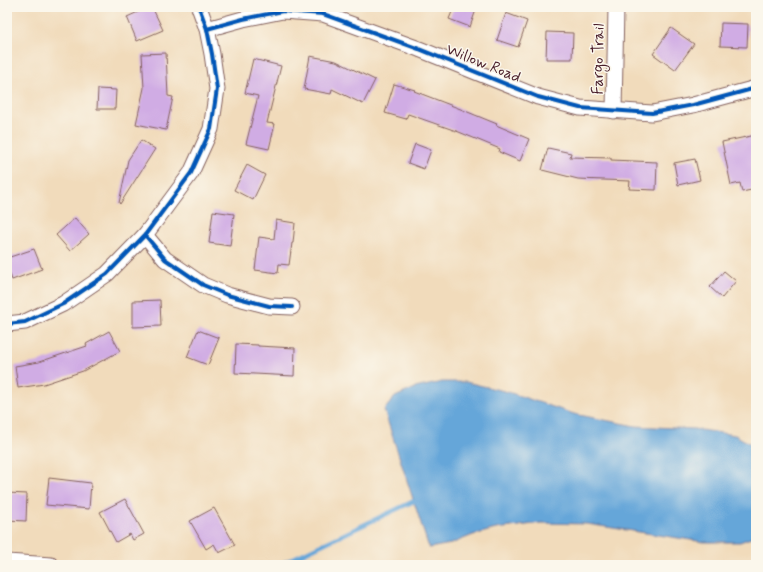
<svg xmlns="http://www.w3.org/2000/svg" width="763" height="572" viewBox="0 0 763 572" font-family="Mynerve,sans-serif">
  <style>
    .water { fill: #65a6d9; stroke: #586282 }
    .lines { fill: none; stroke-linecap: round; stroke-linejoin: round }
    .stream { stroke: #65a6d9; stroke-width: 4.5 }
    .building { fill: #d0ace4 }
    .street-casing { stroke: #84615d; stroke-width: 17 }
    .street { stroke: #fff; stroke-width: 15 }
    .cycleway-casing { stroke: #fbf7ec; stroke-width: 6 }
    .cycleway { stroke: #0057b8; stroke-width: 4 }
    .labels { text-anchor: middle; stroke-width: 3; stroke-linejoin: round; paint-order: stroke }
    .street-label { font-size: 16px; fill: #4a1f2b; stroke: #fbf7ec }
  </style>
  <rect width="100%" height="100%" fill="#fbf7ec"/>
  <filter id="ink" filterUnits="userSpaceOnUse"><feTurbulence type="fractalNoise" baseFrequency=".025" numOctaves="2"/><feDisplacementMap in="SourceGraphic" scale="8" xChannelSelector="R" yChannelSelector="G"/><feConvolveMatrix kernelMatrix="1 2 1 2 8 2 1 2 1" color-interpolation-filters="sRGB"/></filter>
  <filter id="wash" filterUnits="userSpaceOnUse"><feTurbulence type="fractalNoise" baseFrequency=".012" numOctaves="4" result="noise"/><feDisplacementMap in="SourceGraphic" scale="16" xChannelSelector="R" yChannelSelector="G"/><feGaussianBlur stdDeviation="0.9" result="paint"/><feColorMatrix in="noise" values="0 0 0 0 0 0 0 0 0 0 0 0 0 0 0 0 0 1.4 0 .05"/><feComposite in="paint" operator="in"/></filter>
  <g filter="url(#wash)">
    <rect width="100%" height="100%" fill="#f1dbbb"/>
    <polygon class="water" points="442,382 466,382 508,392 574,414 635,426 694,429 735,435 756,447 756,536 740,542 704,542 587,524 541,523 496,529 473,535 451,544 429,548 384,410 395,397 415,388"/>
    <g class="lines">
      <polyline class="stream" points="279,565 414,501 419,502"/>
    </g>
    <g id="blocks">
      <g class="building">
        <polygon points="149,7 152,7 163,30 137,41 127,17"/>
        <polygon points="454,7 477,7 470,27 449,19"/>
        <polygon points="506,13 527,21 518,47 497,40"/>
        <polygon points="721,23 748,24 747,47 720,46"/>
        <polygon points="671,28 694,44 675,70 653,54"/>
        <polygon points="547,32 573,33 572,59 546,59"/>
        <polygon points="166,53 168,96 173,97 166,130 136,124 144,88 142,54"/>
        <polygon points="310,56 336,61 375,80 363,104 332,89 331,94 304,89"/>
        <polygon points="253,59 281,66 267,123 275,124 269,149 246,144 258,96 245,93"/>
        <polygon points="394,84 415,90 414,91 458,108 497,124 496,125 529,139 520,161 499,152 500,149 459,132 408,114 406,119 385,113"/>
        <polygon points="98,89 116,90 115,109 97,109"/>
        <polygon points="756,135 756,189 742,192 740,183 731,185 722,142"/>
        <polygon points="141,140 155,149 120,204 119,203 128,160"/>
        <polygon points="415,144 431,150 424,169 408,163"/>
        <polygon points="548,148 571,153 570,157 611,158 611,160 657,162 656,190 629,189 630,181 578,179 542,170"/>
        <polygon points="695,159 700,180 678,185 674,163"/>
        <polygon points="247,165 265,175 253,200 234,190"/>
        <polygon points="213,211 234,214 230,246 209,243"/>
        <polygon points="75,218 89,234 70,251 56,235"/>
        <polygon points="276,220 295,223 293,243 292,243 289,265 279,264 278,273 255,270 259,237 274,239"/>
        <polygon points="34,249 42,269 12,280 7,265 7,258"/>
        <polygon points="724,271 736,281 722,298 710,287"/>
        <polygon points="160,300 161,326 133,327 133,301"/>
        <polygon points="198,330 219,338 208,365 187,357"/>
        <polygon points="109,331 120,351 83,371 44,384 18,388 15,366 39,362 87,346 86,344"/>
        <polygon points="236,344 258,345 258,346 295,348 294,376 235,373"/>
        <polygon points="49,478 91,483 89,509 46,505"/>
        <polygon points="7,493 27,494 26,521 7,520"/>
        <polygon points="125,499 144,534 133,540 130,534 116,542 100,512"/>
        <polygon points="214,508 235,545 219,553 214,544 206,549 190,521"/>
      </g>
    </g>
  </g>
  <g filter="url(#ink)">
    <use href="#blocks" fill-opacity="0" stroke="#84615d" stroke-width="1"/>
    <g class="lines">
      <defs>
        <g id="street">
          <polyline points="207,29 243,19 283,11 323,14 419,49 538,97 580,108 652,113 693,105 756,88"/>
          <polyline points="614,111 616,7"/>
          <polyline points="145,235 165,259 203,285 227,295 269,306 292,307"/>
          <polyline points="7,324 25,322 63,304 107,274 145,235 191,173 211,129 217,89 212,54 207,29 199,7"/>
          <polyline points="7,562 51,565"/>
        </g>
      </defs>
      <use href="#street" class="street-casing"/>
      <use href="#street" class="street"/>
      <defs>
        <g id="cycleway">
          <polyline points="207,29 243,19 283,11 323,14 419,49 538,97 580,108 652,113 693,105 756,88"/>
          <polyline points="145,235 165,259 203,285 227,295 269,306 292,307"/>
          <polyline points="7,324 25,322 63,304 107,274 145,235 191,173 211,129 217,89 212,54 207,29 199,7"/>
        </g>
      </defs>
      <use href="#cycleway" class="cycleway-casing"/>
      <use href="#cycleway" class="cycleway"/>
    </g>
  </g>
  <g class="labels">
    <g class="street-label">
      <text transform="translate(597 59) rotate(-89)" y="6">Fargo Trail</text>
      <text transform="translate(484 62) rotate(22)" y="6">Willow Road</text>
    </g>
  </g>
  <rect width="763" height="572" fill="none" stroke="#fbf7ec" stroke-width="24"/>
</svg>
